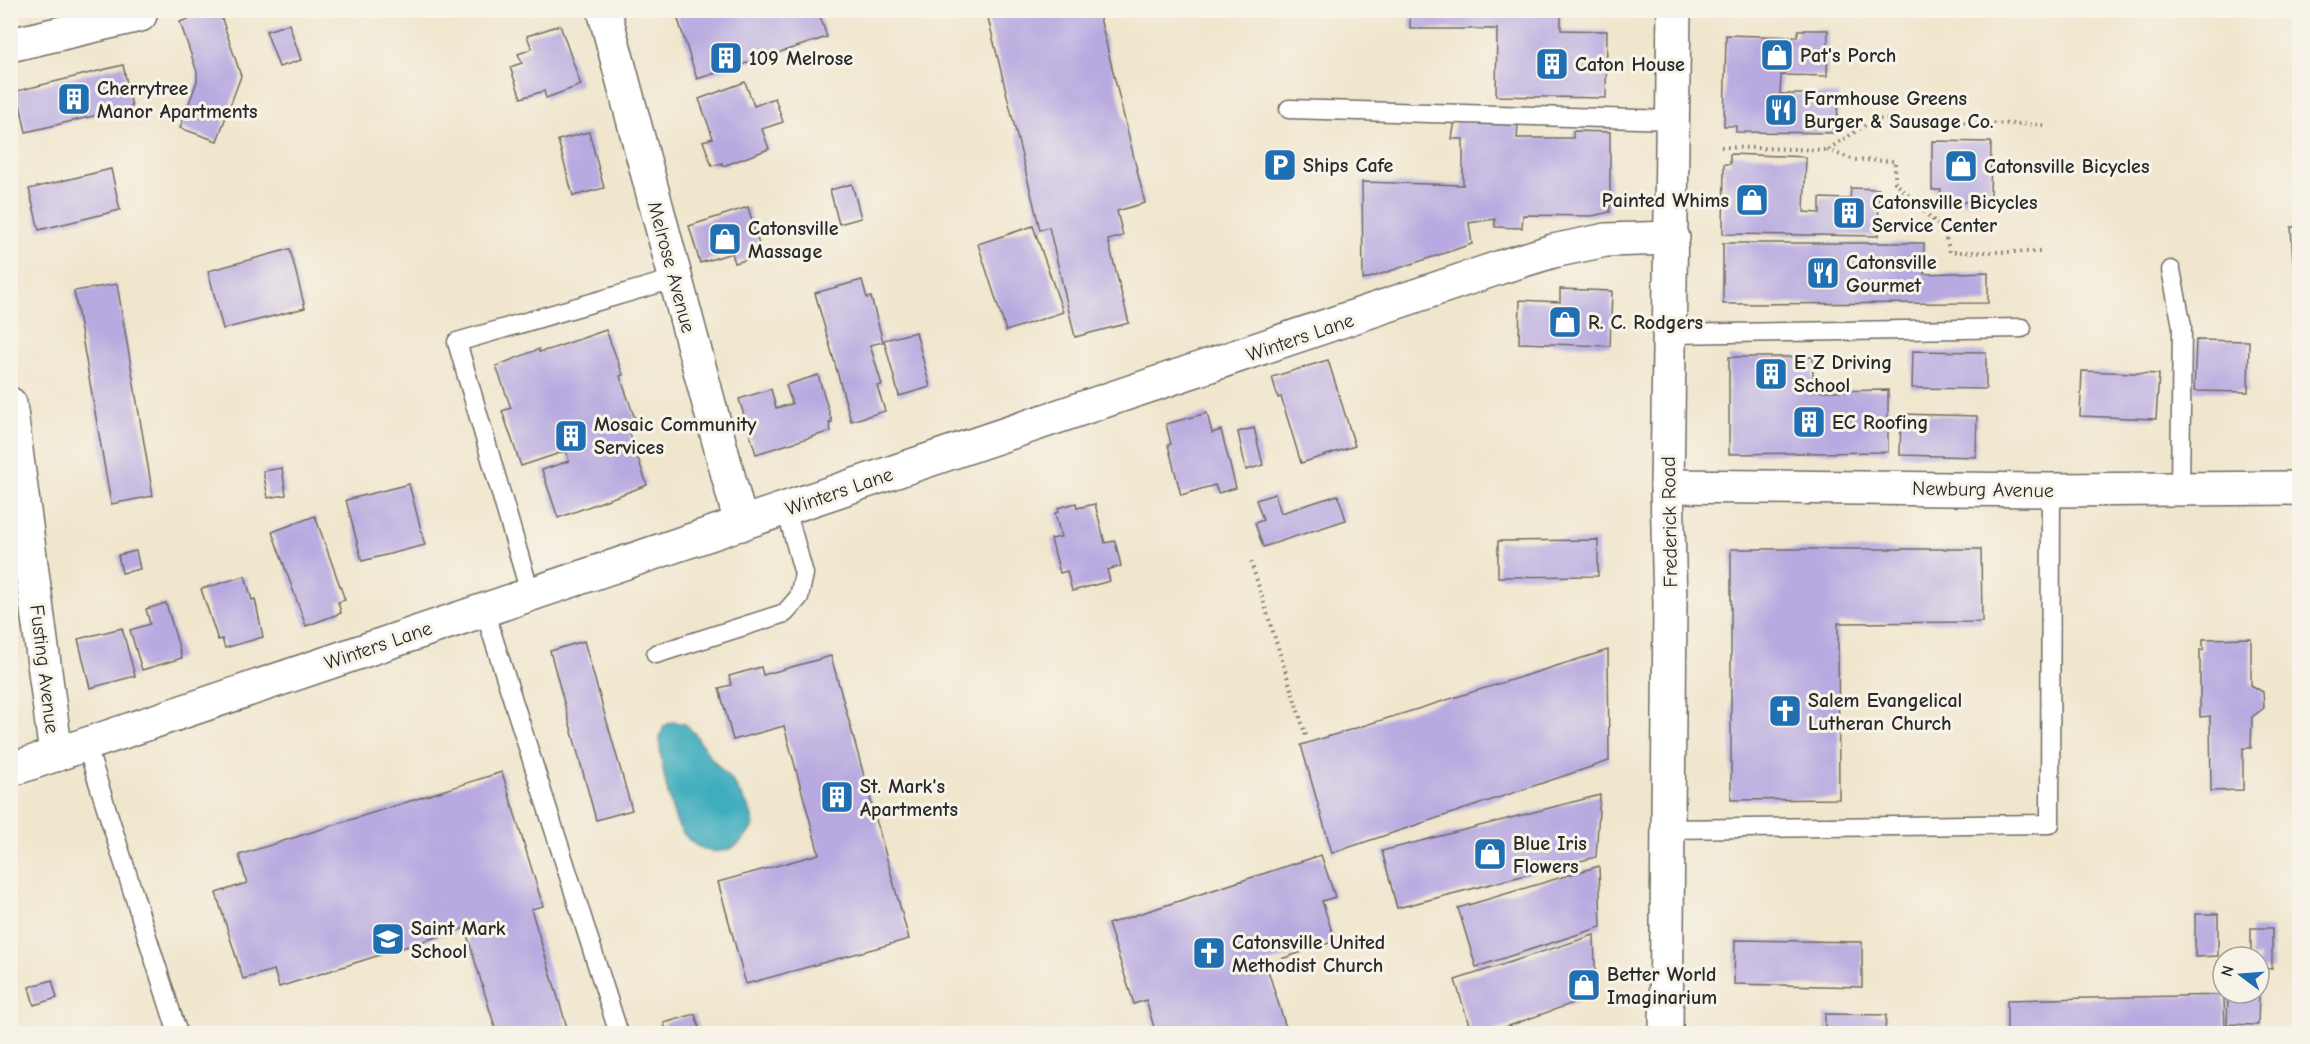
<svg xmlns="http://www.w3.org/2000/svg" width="2310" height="1044" viewBox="0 0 2310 1044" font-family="'Comic Neue',sans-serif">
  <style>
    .water { fill: #40adbe; stroke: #366c74; stroke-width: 1.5 }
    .building { fill: #b8aae0 }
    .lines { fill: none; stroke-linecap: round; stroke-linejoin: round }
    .service-casing { stroke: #706c64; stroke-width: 21 }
    .minor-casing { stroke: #706c64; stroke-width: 36 }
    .tertiary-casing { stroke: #706c64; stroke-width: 36 }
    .primary-casing { stroke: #706c64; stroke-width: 36 }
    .path { stroke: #706c64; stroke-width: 4; stroke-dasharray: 1.5 4.5; stroke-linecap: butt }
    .service { stroke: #fff; stroke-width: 18 }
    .minor { stroke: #fff; stroke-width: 33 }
    .tertiary { stroke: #fff; stroke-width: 33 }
    .primary { stroke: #fff; stroke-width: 33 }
    .labels { text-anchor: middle; stroke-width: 6; stroke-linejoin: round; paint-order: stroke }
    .poi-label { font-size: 20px; font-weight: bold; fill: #2b2b2b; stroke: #f7f3e8; text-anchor: start }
    .street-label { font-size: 20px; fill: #2b2b2b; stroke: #f7f3e8 }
  </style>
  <rect width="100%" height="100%" fill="#f7f3e8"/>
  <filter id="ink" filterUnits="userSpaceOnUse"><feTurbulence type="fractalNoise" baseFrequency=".0167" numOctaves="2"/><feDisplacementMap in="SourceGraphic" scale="12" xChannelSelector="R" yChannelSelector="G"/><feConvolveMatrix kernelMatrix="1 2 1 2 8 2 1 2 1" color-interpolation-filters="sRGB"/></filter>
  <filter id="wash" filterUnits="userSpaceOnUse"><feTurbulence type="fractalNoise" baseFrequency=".008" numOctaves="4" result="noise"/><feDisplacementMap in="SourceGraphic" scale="24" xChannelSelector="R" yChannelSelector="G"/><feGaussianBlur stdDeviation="1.35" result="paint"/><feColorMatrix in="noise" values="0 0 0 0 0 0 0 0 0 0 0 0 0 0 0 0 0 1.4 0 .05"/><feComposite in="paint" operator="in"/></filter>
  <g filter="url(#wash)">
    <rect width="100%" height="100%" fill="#f0e6cd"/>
    <path class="water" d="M672,722l13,2 10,10 15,23 23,25 17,28 4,14c-16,33 -51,38 -73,6 -10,-13 -22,-74 -21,-91 0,-4 3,-9 4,-13z"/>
    <g id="blocks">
      <g class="building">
        <polygon points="212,10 219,10 241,76 217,141 180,128 197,81 197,72 180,22"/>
        <polygon points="675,10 736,10 737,14 748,10 818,10 827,37 697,79"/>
        <polygon points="986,10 1098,10 1145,203 1117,211 1123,236 1108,240 1129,323 1075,337 1049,227 1040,230"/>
        <polygon points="1410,10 1561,10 1561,30 1607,31 1606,98 1496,96 1497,29 1410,29"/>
        <polygon points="289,24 301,60 279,67 266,31"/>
        <polygon points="560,25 581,85 546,98 544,91 521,98 510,67 522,63 518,54 532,49 527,36"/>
        <polygon points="1798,30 1828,30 1827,76 1781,75 1780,94 1838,94 1837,133 1736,132 1736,126 1724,126 1726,35 1797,37"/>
        <polygon points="123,65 132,107 26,132 17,91"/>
        <polygon points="745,82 754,106 775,98 783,122 762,129 769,149 723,166 722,163 712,166 703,141 713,138 699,99"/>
        <polygon points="1455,120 1518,124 1517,138 1573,138 1573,131 1610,132 1610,212 1592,216 1523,215 1522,228 1495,227 1495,219 1469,223 1472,244 1363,280 1362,182 1463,185 1463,139 1452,139"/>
        <polygon points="589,132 604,188 573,196 558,140"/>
        <polygon points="1932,141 1991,142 1990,202 1940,202 1941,190 1932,190"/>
        <polygon points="1730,154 1806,157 1804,212 1820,213 1820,198 1850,199 1851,188 1879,189 1878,236 1723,234 1724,164 1730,164"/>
        <polygon points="111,169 120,210 39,230 29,189"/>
        <polygon points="852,184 861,218 839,224 830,190"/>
        <polygon points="748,207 762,255 735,263 732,253 700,263 689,226"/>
        <polygon points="1033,226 1063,312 1006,331 978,244"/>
        <polygon points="2291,227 2300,227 2300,261 2293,262"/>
        <polygon points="1723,243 1924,243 1924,274 1988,272 1988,303 1723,304"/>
        <polygon points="290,249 305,308 223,329 208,271"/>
        <polygon points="862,280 867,298 871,297 883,342 870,345 882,385 877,386 885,411 851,421 815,293"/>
        <polygon points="117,284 153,496 111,504 74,291"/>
        <polygon points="1560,289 1612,291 1610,346 1519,343 1520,300 1560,302"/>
        <polygon points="606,330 623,375 620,376 635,419 626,422 647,485 558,518 542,470 569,461 566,451 521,466 502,411 511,408 496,366 539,349 539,352 551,349"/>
        <polygon points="916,332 930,387 899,396 884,340"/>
        <polygon points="2196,340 2249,341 2248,392 2194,391"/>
        <polygon points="1913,351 1986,352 1986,389 1912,388"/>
        <polygon points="1729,357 1813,357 1813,391 1888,390 1888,452 1729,454"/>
        <polygon points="1328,360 1355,446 1301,463 1281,397 1278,398 1272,377"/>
        <polygon points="2082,371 2159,374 2156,419 2080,416"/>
        <polygon points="818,375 832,422 829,423 831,431 756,454 739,399 771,389 776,408 792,404 786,385"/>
        <polygon points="1207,413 1212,433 1221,430 1236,488 1218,493 1215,485 1181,495 1168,445 1171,444 1166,424"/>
        <polygon points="1901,414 1977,416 1976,457 1900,455"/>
        <polygon points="1254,428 1263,465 1246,470 1238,432"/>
        <polygon points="282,468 286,495 268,498 263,471"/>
        <polygon points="409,484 425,545 362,561 346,500"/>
        <polygon points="1275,494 1281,513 1338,495 1346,520 1263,547 1255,523 1263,520 1256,500"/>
        <polygon points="1076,503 1077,508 1095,504 1105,543 1115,541 1121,566 1107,570 1110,581 1072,591 1067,571 1060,573 1051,539 1061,537 1055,513 1059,512 1058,508"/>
        <polygon points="315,516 345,600 338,602 341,613 306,626 272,532"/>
        <polygon points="1598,540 1598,576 1498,577 1498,541"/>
        <polygon points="1731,549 1981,549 1982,622 1838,623 1839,799 1731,800"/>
        <polygon points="136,551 140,569 122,573 118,555"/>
        <polygon points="245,576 252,600 255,599 263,637 225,648 222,639 218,640 201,589"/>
        <polygon points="166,603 182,658 142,670 130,630 150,624 146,609"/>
        <polygon points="122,628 135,676 90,688 78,639"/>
        <polygon points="2251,638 2251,685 2263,692 2264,708 2252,717 2251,748 2243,748 2243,790 2211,791 2210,716 2200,717 2200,650 2203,650 2203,639"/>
        <polygon points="584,641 632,810 596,820 550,651"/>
        <polygon points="1608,650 1609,761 1332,853 1301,745"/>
        <polygon points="831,656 909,939 746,984 718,882 819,854 784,726 733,740 719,688 731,685 729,676 761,667 763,675"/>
        <polygon points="502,772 543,906 531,909 569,1034 497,1034 465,928 279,987 274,970 243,979 216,893 247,883 239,855"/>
        <polygon points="1600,795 1596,857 1397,908 1382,851"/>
        <polygon points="1321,855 1335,897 1322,901 1335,941 1266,964 1288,1034 1156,1034 1146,1000 1134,1004 1108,924"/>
        <polygon points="1599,866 1601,927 1476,967 1458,908"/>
        <polygon points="2195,914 2218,914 2218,956 2195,957"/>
        <polygon points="2251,928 2272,928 2272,969 2259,968 2259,957 2251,957"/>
        <polygon points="1594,935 1596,995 1486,1034 1472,1034 1455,980"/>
        <polygon points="1735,940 1862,942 1862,987 1734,984"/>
        <polygon points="52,980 57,998 34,1005 29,987"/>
        <polygon points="2228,993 2259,993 2258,1025 2227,1024"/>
        <polygon points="2224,995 2225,1034 2007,1034 2007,1000"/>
        <polygon points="695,1014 701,1034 667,1034 664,1023"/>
        <polygon points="1825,1014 1886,1015 1885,1034 1825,1034"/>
      </g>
    </g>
  </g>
  <g filter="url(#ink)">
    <use href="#blocks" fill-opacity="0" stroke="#706c64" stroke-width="1.5"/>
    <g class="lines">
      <defs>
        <g id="service">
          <polyline points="1289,109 1673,120"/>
          <polyline points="2171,270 2182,326 2180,489"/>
          <polyline points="1671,334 2022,328"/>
          <polyline points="530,593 457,342 674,279"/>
          <polyline points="484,609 619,1034"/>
          <polyline points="656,654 785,613 799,597 804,574 786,509"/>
          <polyline points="86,744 178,1034"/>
          <polyline points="1668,829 2050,824 2051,490"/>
        </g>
        <g id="minor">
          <polyline points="604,10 741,524"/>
          <polyline points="10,45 140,15"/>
          <polyline points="10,404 56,755"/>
          <polyline points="1667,486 2051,490 2300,488"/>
        </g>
        <polyline id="tertiary" points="10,770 1501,267 1553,251 1606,240 1673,238"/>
        <polyline id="primary" points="1666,1034 1670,605 1667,486 1674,10"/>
      </defs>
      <use href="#service" class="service-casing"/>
      <use href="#minor" class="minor-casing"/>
      <use href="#tertiary" class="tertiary-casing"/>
      <use href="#primary" class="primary-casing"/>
      <g class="path">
        <polyline points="1721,147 1827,150 1875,119 2044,125"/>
        <polyline points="1827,150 1855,160 1895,161 1895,182 1944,231 1950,252 2042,252"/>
        <polyline points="1251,562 1306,736"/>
      </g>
      <use href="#service" class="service"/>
      <use href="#minor" class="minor"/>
      <use href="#tertiary" class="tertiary"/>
      <use href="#primary" class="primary"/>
    </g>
  </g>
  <defs>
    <symbol id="shop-square" viewBox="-11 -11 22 22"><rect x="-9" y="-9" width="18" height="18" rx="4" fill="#1f6fb2" stroke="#f7f3e8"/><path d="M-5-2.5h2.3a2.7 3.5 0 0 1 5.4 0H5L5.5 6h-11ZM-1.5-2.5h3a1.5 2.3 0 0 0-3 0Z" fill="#fff"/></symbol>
    <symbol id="building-square" viewBox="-11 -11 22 22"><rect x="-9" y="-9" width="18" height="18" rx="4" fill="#1f6fb2" stroke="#f7f3e8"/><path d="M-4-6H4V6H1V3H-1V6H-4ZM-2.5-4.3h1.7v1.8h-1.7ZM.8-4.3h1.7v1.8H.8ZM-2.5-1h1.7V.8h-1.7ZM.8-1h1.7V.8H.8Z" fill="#fff"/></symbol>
    <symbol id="restaurant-square" viewBox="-11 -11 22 22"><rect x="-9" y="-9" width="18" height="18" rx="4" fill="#1f6fb2" stroke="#f7f3e8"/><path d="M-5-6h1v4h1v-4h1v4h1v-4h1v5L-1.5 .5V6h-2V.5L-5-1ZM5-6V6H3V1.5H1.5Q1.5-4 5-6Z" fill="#fff"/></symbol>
    <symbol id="parking-square" viewBox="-11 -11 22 22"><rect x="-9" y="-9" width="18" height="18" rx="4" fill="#1f6fb2" stroke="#f7f3e8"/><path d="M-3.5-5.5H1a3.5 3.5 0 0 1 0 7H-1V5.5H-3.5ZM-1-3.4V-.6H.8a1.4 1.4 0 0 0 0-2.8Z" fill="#fff"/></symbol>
    <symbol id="church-square" viewBox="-11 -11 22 22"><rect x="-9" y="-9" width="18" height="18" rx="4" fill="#1f6fb2" stroke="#f7f3e8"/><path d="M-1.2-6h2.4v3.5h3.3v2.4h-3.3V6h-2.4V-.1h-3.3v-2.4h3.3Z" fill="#fff"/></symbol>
    <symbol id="school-square" viewBox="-11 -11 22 22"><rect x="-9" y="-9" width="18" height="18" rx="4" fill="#1f6fb2" stroke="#f7f3e8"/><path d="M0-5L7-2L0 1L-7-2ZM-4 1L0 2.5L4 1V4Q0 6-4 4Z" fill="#fff"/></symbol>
  </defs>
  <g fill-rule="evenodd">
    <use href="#shop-square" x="1758" y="36" width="38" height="38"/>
    <use href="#building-square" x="707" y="39" width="38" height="38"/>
    <use href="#building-square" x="1533" y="45" width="38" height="38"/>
    <use href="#building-square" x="55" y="80" width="38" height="38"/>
    <use href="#restaurant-square" x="1762" y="91" width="38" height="38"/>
    <use href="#parking-square" x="1261" y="146" width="38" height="38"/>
    <use href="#shop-square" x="1942" y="147" width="38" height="38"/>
    <use href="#shop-square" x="1733" y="181" width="38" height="38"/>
    <use href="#building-square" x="1830" y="194" width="38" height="38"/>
    <use href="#shop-square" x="706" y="220" width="38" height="38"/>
    <use href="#restaurant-square" x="1804" y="254" width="38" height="38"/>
    <use href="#shop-square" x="1546" y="303" width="38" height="38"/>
    <use href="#building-square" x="1752" y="355" width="38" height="38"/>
    <use href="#building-square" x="1790" y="403" width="38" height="38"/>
    <use href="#building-square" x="552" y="417" width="38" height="38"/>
    <use href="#church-square" x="1766" y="692" width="38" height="38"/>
    <use href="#building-square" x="818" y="778" width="38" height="38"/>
    <use href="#shop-square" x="1471" y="835" width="38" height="38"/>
    <use href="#school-square" x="369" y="920" width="38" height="38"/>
    <use href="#church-square" x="1190" y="934" width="38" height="38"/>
    <use href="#shop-square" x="1565" y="966" width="38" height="38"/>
  </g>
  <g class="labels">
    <g class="poi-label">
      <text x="1800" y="62">Pat's Porch</text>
      <text x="749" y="65">109 Melrose</text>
      <text x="1575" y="71">Caton House</text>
      <text x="97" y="95">Cherrytree<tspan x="97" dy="23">Manor Apartments</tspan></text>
      <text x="1804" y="105">Farmhouse Greens<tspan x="1804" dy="23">Burger &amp; Sausage Co.</tspan></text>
      <text x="1303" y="172">Ships Cafe</text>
      <text x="1984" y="173">Catonsville Bicycles</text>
      <text x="1729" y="207" text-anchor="end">Painted Whims</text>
      <text x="1872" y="209">Catonsville Bicycles<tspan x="1872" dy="23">Service Center</tspan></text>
      <text x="748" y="235">Catonsville<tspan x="748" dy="23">Massage</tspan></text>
      <text x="1846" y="269">Catonsville<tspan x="1846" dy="23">Gourmet</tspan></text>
      <text x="1588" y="329">R. C. Rodgers</text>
      <text x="1794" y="369">E Z Driving<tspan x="1794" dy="23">School</tspan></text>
      <text x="1832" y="429">EC Roofing</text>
      <text x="594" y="431">Mosaic Community<tspan x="594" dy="23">Services</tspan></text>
      <text x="1808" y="707">Salem Evangelical<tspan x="1808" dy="23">Lutheran Church</tspan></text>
      <text x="860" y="793">St. Mark's<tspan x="860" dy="23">Apartments</tspan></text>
      <text x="1513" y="850">Blue Iris<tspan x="1513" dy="23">Flowers</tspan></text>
      <text x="411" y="935">Saint Mark<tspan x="411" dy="23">School</tspan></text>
      <text x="1232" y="949">Catonsville United<tspan x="1232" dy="23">Methodist Church</tspan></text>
      <text x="1607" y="981">Better World<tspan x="1607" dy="23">Imaginarium</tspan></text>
    </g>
    <g class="street-label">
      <text transform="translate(672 267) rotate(75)" y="7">Melrose Avenue</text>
      <text transform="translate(1300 337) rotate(-19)" y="7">Winters Lane</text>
      <text transform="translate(1983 489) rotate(1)" y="7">Newburg Avenue</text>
      <text transform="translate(839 491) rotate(-19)" y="7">Winters Lane</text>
      <text transform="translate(1669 522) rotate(-91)" y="7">Frederick Road</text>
      <text transform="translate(378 645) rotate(-19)" y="7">Winters Lane</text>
      <text transform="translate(45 669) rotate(83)" y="7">Fusting Avenue</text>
    </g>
  </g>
  <rect width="2310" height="1044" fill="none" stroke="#f7f3e8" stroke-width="36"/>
  <g transform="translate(2241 975) rotate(286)"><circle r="28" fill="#f7f3e8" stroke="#a5a39c" stroke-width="1.5"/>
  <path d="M0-4.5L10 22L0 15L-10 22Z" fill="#1f6fb2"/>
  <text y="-9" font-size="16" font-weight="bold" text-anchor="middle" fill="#2b2b2b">N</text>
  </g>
</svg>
